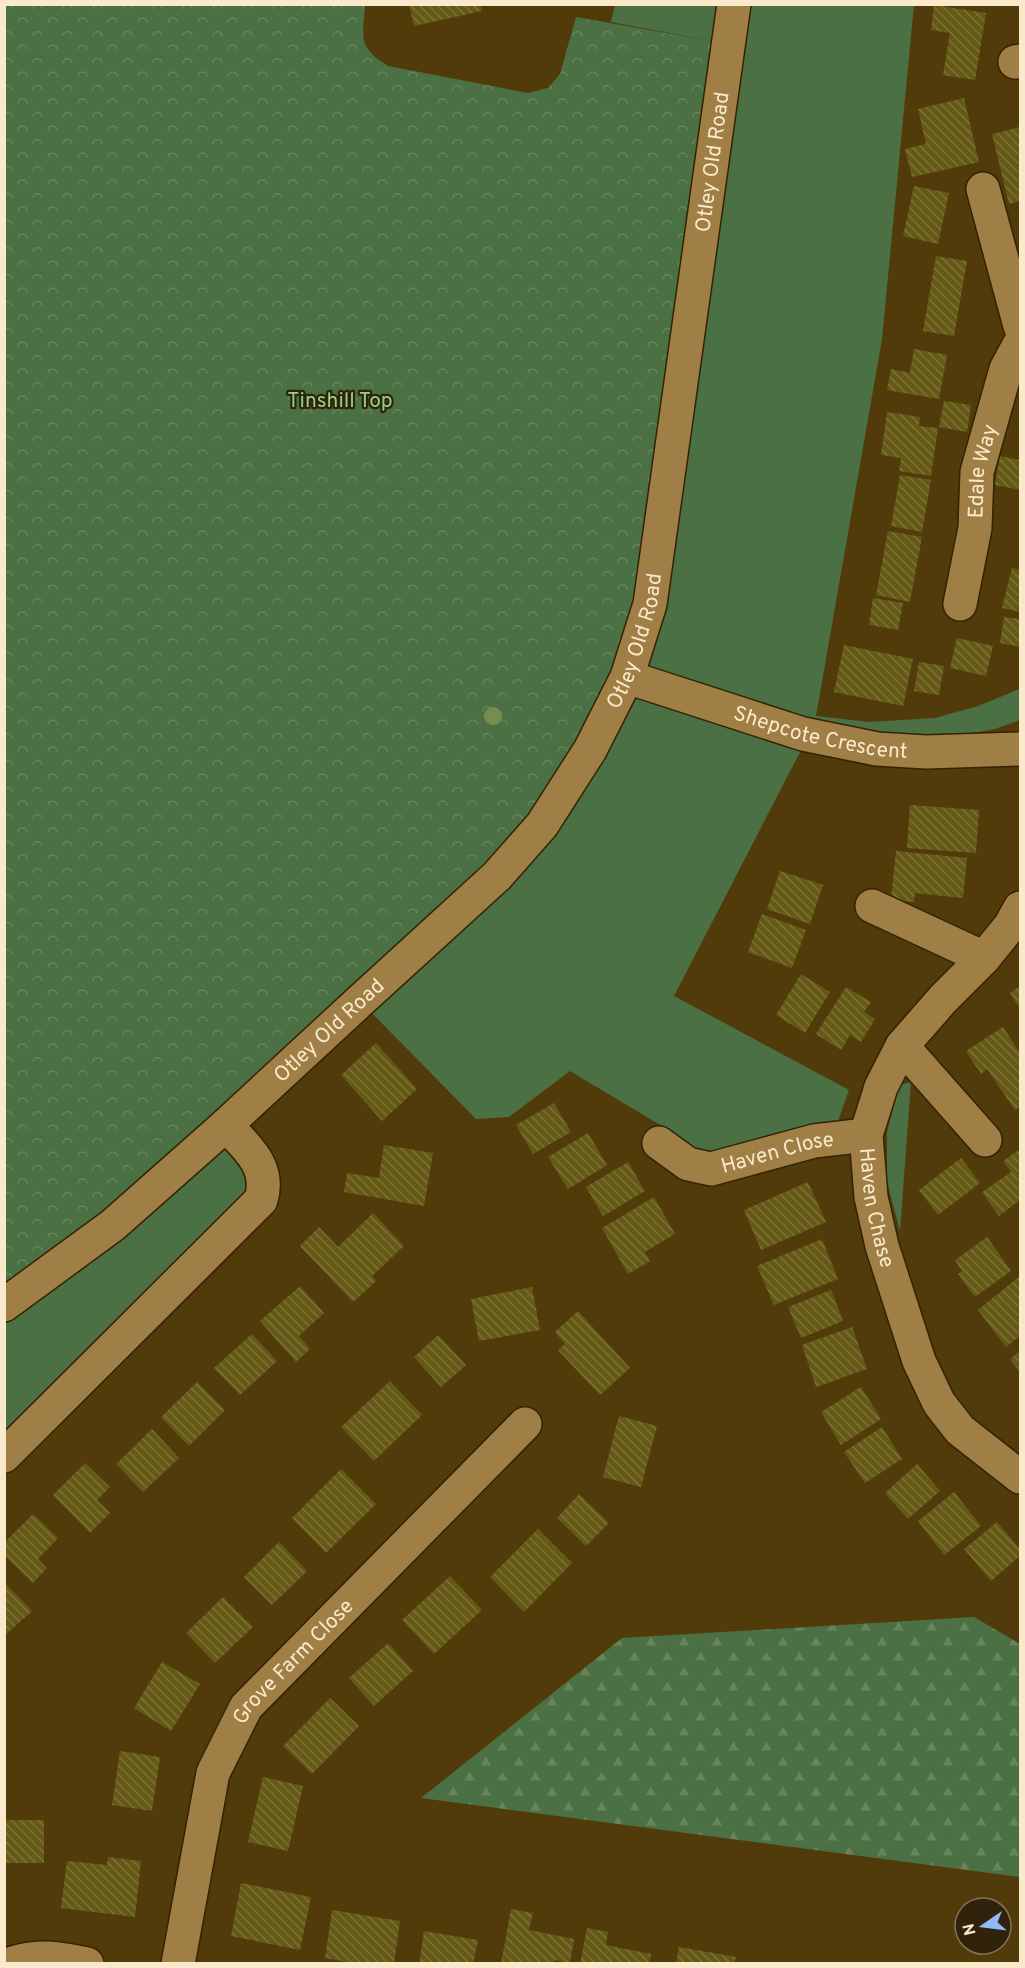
<svg xmlns="http://www.w3.org/2000/svg" width="1025" height="1968" viewBox="0 0 1025 1968" font-family="Overpass,sans-serif">
  <style>
    .green { fill: #4b7044 }
    .forest { fill: url(#forest-firs) }
    .park { fill: url(#park-crowns) }
    .building { fill: url(#building-back-hatch) }
    .lines { fill: none; stroke-linecap: round; stroke-linejoin: round }
    .minor-casing { stroke: #332303; stroke-width: 36 }
    .minor { stroke: #9f7f45; stroke-width: 33 }
    .tree { fill: #758e4f }
    .labels { text-anchor: middle; stroke-width: 4.5; stroke-linejoin: round; paint-order: stroke }
    .street-label { font-size: 21px; fill: #fbe9cc; stroke: #31230b }
    .park-label { font-size: 21px; fill: #91d286; stroke: #31230b }
  </style>
  <defs>
    <pattern id="forest-firs" width="22" height="20" patternUnits="userSpaceOnUse" patternTransform="scale(1.5)"><rect width="22" height="20" fill="#4b7044"/><path d="M5 1l3.5 6h-7zM16 11l3.5 6h-7z" fill="#66845e"/></pattern>
    <pattern id="park-crowns" width="20" height="18" patternUnits="userSpaceOnUse" patternTransform="scale(1.5)"><rect width="20" height="18" fill="#4b7044"/><path d="M2 6a3 3 0 1 1 6 0M12 15a3 3 0 1 1 6 0" fill="none" stroke="#66845e"/></pattern>
    <pattern id="building-back-hatch" width="6" height="6" patternUnits="userSpaceOnUse" patternTransform="scale(1.5)"><rect width="6" height="6" fill="#645a16"/><path d="M-1 5l2 2M0 0l6 6M5-1l2 2" fill="none" stroke="#7b7237"/></pattern>
  </defs>
  <rect width="100%" height="100%" fill="#523b0b"/>
  <g class="green">
    <path d="M615,5h299l-32,334 -66,377 53,6 66,-4 43,-12 42,-17v31c-10,3 -20,8 -30,10 -58,12 -118,3 -175,-7l-141,273 175,94 -17,48 -121,31 -44,-40 -97,-58 -61,46 -33,2 -116,-118 368,-957 -117,-22z"/>
    <polygon points="911,1082 900,1231 887,1182 887,1132 898,1090 903,1084"/>
    <polygon points="226,1125 263,1174 5,1456 4,1305"/>
  </g>
  <polygon class="forest" points="974,1617 1020,1644 1020,1877 421,1798 622,1638"/>
  <path class="park" d="M5,5h360c-2,33 -8,42 23,61l140,27 20,-5 12,-14 16,-57 153,27 -79,560 -108,221 -537,480z"/>
  <g class="building">
    <polygon points="409,4 480,4 482,11 414,26"/>
    <polygon points="934,5 986,13 975,80 943,75 950,33 931,30"/>
    <polygon points="964,98 979,162 912,177 905,149 926,144 918,109"/>
    <polygon points="1020,127 1020,201 1009,204 992,134"/>
    <polygon points="914,186 949,193 938,244 903,236"/>
    <polygon points="936,256 967,261 954,336 923,331"/>
    <polygon points="914,349 947,355 939,399 887,390 891,369 910,373"/>
    <polygon points="944,401 971,405 967,432 939,427"/>
    <polygon points="887,412 920,417 919,426 938,428 931,476 899,471 901,458 881,455"/>
    <polygon points="1000,456 1020,460 1020,490 995,485"/>
    <polygon points="900,475 931,480 922,532 891,526"/>
    <polygon points="888,531 922,537 910,602 876,595"/>
    <polygon points="1012,568 1020,570 1020,612 1002,608"/>
    <polygon points="873,598 903,603 898,630 869,625"/>
    <polygon points="1004,617 1020,619 1020,647 1000,643"/>
    <polygon points="957,638 993,646 986,676 950,668"/>
    <polygon points="844,645 913,659 903,706 834,692"/>
    <polygon points="919,662 944,666 939,695 914,691"/>
    <polygon points="910,805 979,810 976,853 907,848"/>
    <polygon points="896,851 967,858 963,898 915,893 914,902 891,900"/>
    <polygon points="780,871 823,885 810,924 767,909"/>
    <polygon points="762,914 806,930 792,968 748,952"/>
    <polygon points="801,974 830,992 805,1033 776,1015"/>
    <polygon points="1020,986 1020,1009 1010,993"/>
    <polygon points="846,987 871,1002 864,1012 875,1019 861,1042 850,1035 841,1050 816,1034"/>
    <polygon points="1003,1027 1020,1053 1020,1107 1015,1110 987,1069 981,1074 966,1051"/>
    <polygon points="376,1043 417,1089 382,1121 341,1075"/>
    <polygon points="554,1103 571,1132 533,1154 516,1125"/>
    <polygon points="588,1133 607,1165 568,1189 548,1157"/>
    <polygon points="384,1145 433,1153 424,1206 344,1192 347,1173 379,1178"/>
    <polygon points="1020,1149 1020,1200 999,1216 982,1192 1011,1172 1003,1161"/>
    <polygon points="961,1158 980,1183 938,1215 919,1190"/>
    <polygon points="628,1162 645,1191 603,1216 586,1187"/>
    <polygon points="808,1182 826,1222 761,1250 744,1210"/>
    <polygon points="654,1197 675,1234 645,1252 650,1261 628,1274 602,1228"/>
    <polygon points="373,1213 404,1246 372,1276 376,1281 353,1302 300,1246 319,1227 338,1247"/>
    <polygon points="987,1237 1011,1271 975,1297 958,1274 962,1271 955,1260"/>
    <polygon points="822,1239 838,1279 774,1305 757,1266"/>
    <polygon points="1020,1276 1020,1336 1006,1347 978,1310"/>
    <polygon points="300,1286 324,1313 299,1336 310,1349 296,1362 260,1321"/>
    <polygon points="532,1287 540,1330 479,1341 471,1299"/>
    <polygon points="831,1290 843,1321 801,1338 788,1307"/>
    <polygon points="578,1311 630,1368 600,1395 558,1350 565,1344 555,1332"/>
    <polygon points="852,1327 867,1369 816,1387 802,1345"/>
    <polygon points="252,1334 277,1361 240,1395 214,1368"/>
    <polygon points="438,1335 466,1365 441,1387 414,1357"/>
    <polygon points="1020,1351 1020,1372 1010,1359"/>
    <polygon points="390,1381 422,1415 374,1461 341,1427"/>
    <polygon points="197,1382 225,1410 189,1446 161,1417"/>
    <polygon points="861,1387 881,1419 841,1445 821,1412"/>
    <polygon points="619,1416 657,1426 641,1487 603,1477"/>
    <polygon points="882,1427 902,1459 865,1483 844,1452"/>
    <polygon points="152,1429 179,1458 143,1492 116,1464"/>
    <polygon points="85,1463 110,1487 97,1500 110,1513 90,1533 53,1495"/>
    <polygon points="917,1464 940,1491 908,1519 885,1493"/>
    <polygon points="341,1469 376,1504 326,1553 292,1518"/>
    <polygon points="954,1492 981,1526 944,1555 918,1521"/>
    <polygon points="579,1494 609,1523 586,1546 557,1518"/>
    <polygon points="33,1514 58,1538 38,1559 47,1568 33,1583 4,1555 4,1543"/>
    <polygon points="997,1522 1020,1549 1020,1556 991,1581 964,1549"/>
    <polygon points="538,1529 572,1563 524,1612 490,1577"/>
    <polygon points="279,1542 307,1571 272,1605 244,1577"/>
    <polygon points="450,1576 482,1610 434,1654 402,1620"/>
    <polygon points="4,1582 32,1611 4,1636"/>
    <polygon points="223,1597 253,1627 215,1663 186,1633"/>
    <polygon points="388,1643 413,1671 374,1706 349,1678"/>
    <polygon points="162,1662 200,1684 171,1731 134,1708"/>
    <polygon points="330,1698 359,1726 312,1774 283,1746"/>
    <polygon points="120,1751 160,1757 152,1811 112,1805"/>
    <polygon points="263,1777 303,1786 288,1851 248,1842"/>
    <rect x="4" y="1820" width="40" height="43"/>
    <polygon points="108,1857 141,1861 135,1917 61,1908 67,1861 107,1865"/>
    <polygon points="241,1883 311,1897 300,1950 231,1936"/>
    <polygon points="511,1909 533,1913 529,1930 574,1939 570,1963 555,1960 554,1964 501,1964"/>
    <polygon points="332,1910 400,1921 394,1964 359,1964 325,1958"/>
    <polygon points="587,1928 608,1932 606,1945 651,1954 649,1964 580,1964"/>
    <polygon points="424,1931 478,1940 473,1964 419,1964"/>
    <polygon points="679,1947 736,1957 734,1964 676,1964"/>
  </g>
  <g class="lines">
    <defs>
      <g id="minor">
        <polyline points="1015,62 1020,61"/>
        <polyline points="983,189 1020,326"/>
        <path id="s1" d="M960,604l15,-76 2,-56 29,-103 14,-26"/>
        <path id="s2" d="M627,677l176,57 74,15 49,3 94,-3"/>
        <polyline points="872,906 984,958"/>
        <path id="s3" d="M1020,908l-10,18 -26,32 -41,41 -41,47 -21,41 -15,48 5,62 11,49 37,115 20,42 21,27 60,47"/>
        <polyline points="902,1046 985,1140"/>
        <path id="s4" d="M659,1143l29,21 23,5 103,-28 52,-6"/>
        <path id="s5" d="M4,1305l109,-80 113,-100 134,-124 137,-125 45,-51 48,-75 37,-73 23,-73 84,-600"/>
        <path d="M4,1456l257,-256c10,-34 -14,-52 -35,-75"/>
        <path d="M9,1964c29,-10 48,-6 78,0"/>
        <path id="s6" d="M178,1964l35,-191 33,-66 279,-283"/>
      </g>
    </defs>
    <use href="#minor" class="minor-casing"/>
    <use href="#minor" class="minor"/>
  </g>
  <circle class="tree" cx="493" cy="716" r="9"/>
  <g class="labels">
    <g class="street-label">
      <text dy="7" stroke="none"><textPath href="#s5" startOffset="1416">Otley Old Road</textPath></text>
      <text dy="7" stroke="none"><textPath href="#s1" startOffset="135">Edale Way</textPath></text>
      <text dy="7" stroke="none"><textPath href="#s5" startOffset="930">Otley Old Road</textPath></text>
      <text dy="7" stroke="none"><textPath href="#s2" startOffset="202">Shepcote Crescent</textPath></text>
      <text dy="7" stroke="none"><textPath href="#s5" startOffset="426">Otley Old Road</textPath></text>
      <text dy="7" stroke="none"><textPath href="#s4" startOffset="128">Haven Close</textPath></text>
      <text dy="7" stroke="none"><textPath href="#s3" startOffset="352">Haven Chase</textPath></text>
      <text dy="7" stroke="none"><textPath href="#s6" startOffset="333">Grove Farm Close</textPath></text>
    </g>
    <g class="park-label">
      <text x="340" y="407">Tinshill Top</text>
    </g>
  </g>
  <rect width="1025" height="1968" fill="none" stroke="#fbe9cc" stroke-width="12"/>
  <g transform="translate(983 1926) rotate(256)"><circle r="28" fill="#31230b" stroke="#827258" stroke-width="1.5"/>
  <path d="M0-4.5L10 22L0 15L-10 22Z" fill="#90b8fd"/>
  <text y="-9" font-size="16" font-weight="bold" text-anchor="middle" fill="#fbe9cc">N</text>
  </g>
</svg>
